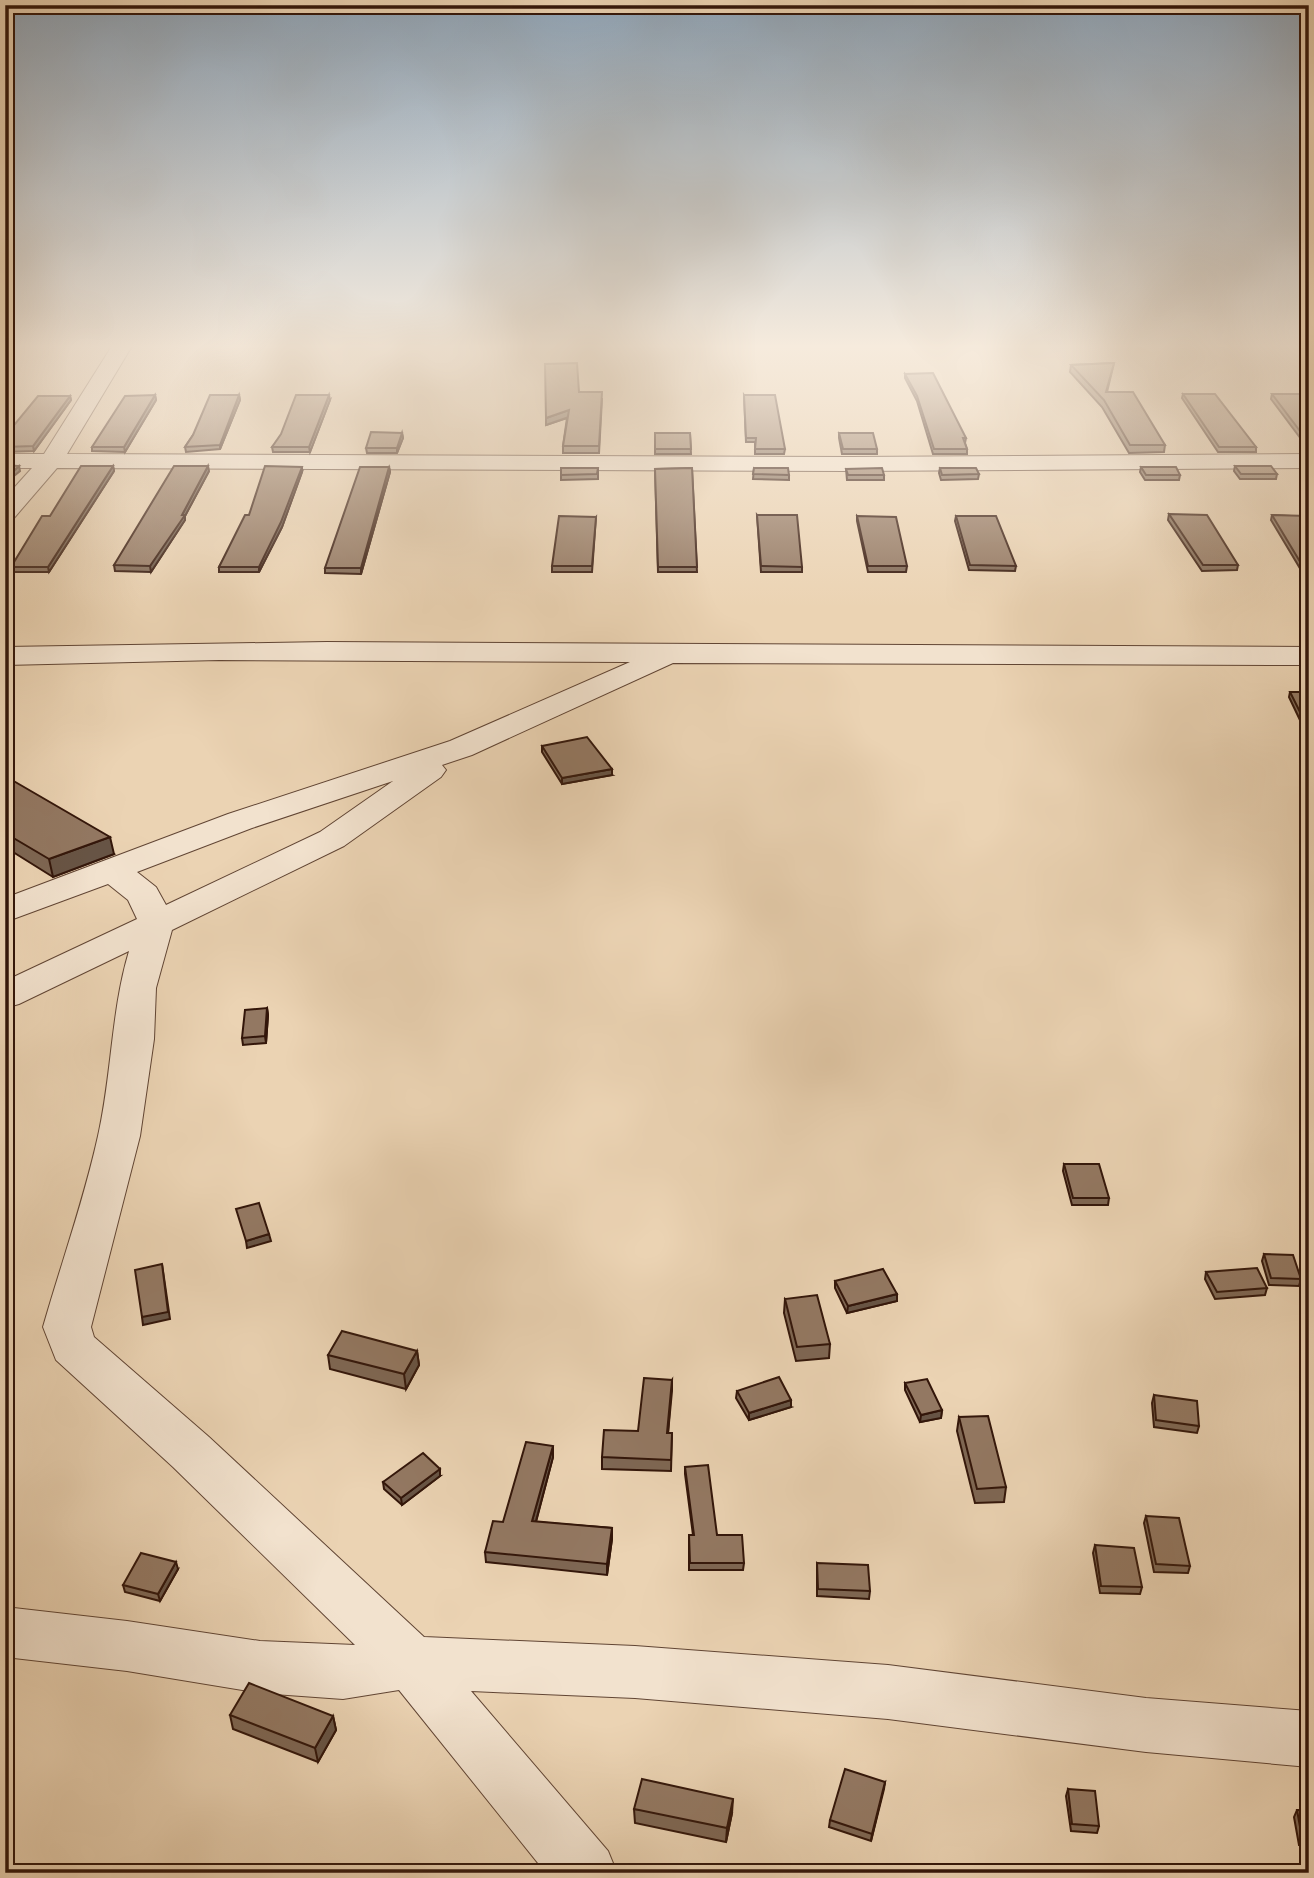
<svg xmlns="http://www.w3.org/2000/svg" width="1314" height="1878" viewBox="0 0 1314 1878" font-family="'Old Standard TT',serif">
  <style>
    .lines { fill: none; stroke-linecap: round; stroke-linejoin: round }
    .minor-casing { stroke: #614534; stroke-width: 2 }
    .minor { fill: #f2e2ce; fill-rule: evenodd }
    .wall { fill: #7e6754; stroke: #33160a; stroke-width: 2 }
    .shaded-wall { fill: #675445; stroke: #33160a; stroke-width: 2 }
    .building { fill: #937862; stroke: #33160a; stroke-width: 2 }
  </style>
  <rect width="100%" height="100%" fill="#ebd3b3"/>
  <filter id="stains"><feTurbulence type="fractalNoise" baseFrequency=".00286" numOctaves="4"/><feColorMatrix values="0 0 0 0 .2 0 0 0 0 .09 0 0 0 0 .02 0 0 0 .5 -.17"/></filter>
  <radialGradient id="worn" r=".72"><stop offset=".6" stop-color="#630" stop-opacity="0"/><stop offset="1" stop-color="#630" stop-opacity=".3"/></radialGradient>
  <g class="lines">
    <defs>
      <g id="minor">
        <polygon points="112,346 132,346 67,454 851,457 1309,454 1309,468 851,471 57,468 14,518 5,520 5,498 32,468 5,468 5,454 44,454"/>
        <path d="M327,642l982,5v18l-636,-2 -201,92 -30,10 4,5 -5,7 -97,69 -172,84 -16,58 -2,51 -14,97 -49,191 3,10 115,100 215,200 211,9 253,19 258,33 163,13v56l-163,-15 -258,-33 -253,-21 -164,-7 137,160 9,22h-71l-147,-183 -56,9 -83,-6 -133,-22 -122,-14v-50l122,14 133,20 95,4 -182,-178 -117,-107 -13,-33c18,-63 41,-127 55,-191 14,-62 13,-125 31,-185l-110,53 -14,4v-27l132,-62 -9,-19 -20,-16 -103,38v-24l223,-84 222,-73 180,-79 -411,-2 -214,5v-18zM393,781l-73,51 -154,73 -10,-18 -19,-15 115,-44z"/>
      </g>
    </defs>
    <use href="#minor" class="minor-casing"/>
    <use href="#minor" class="minor"/>
  </g>
  <g class="wall">
    <polygon points="1114,363 1107,392 1165,445 1164,452 1129,453 1102,407 1070,372 1071,365"/>
    <polygon points="905,374 966,438 965,443 967,449 967,454 933,454 917,401 905,378"/>
    <polygon points="579,392 602,399 599,453 563,453 563,446 567,418 546,425"/>
    <polygon points="1183,394 1256,447 1256,452 1218,452 1182,398"/>
    <polygon points="1272,394 1309,394 1309,443 1304,443 1271,399"/>
    <polygon points="155,395 156,400 125,452 92,451 92,447"/>
    <polygon points="239,395 240,400 220,449 186,452 185,447 193,435"/>
    <polygon points="744,395 785,449 784,454 755,454 755,442 746,442"/>
    <polygon points="70,396 71,400 34,451 5,452 5,436"/>
    <polygon points="330,400 310,452 273,452 272,447"/>
    <polygon points="402,433 403,438 397,453 367,453 366,448"/>
    <polygon points="655,433 690,433 691,454 655,454"/>
    <polygon points="839,433 877,449 877,454 842,454 839,438"/>
    <polygon points="113,466 114,471 49,572 12,572 11,567 50,516"/>
    <polygon points="1235,466 1277,474 1276,479 1240,479 1234,471"/>
    <polygon points="389,467 390,472 361,574 325,573 325,568"/>
    <polygon points="1141,467 1180,475 1179,480 1145,480 1140,472"/>
    <polygon points="561,468 598,468 598,479 561,480"/>
    <polygon points="692,468 697,572 658,572 655,469"/>
    <polygon points="754,468 789,475 789,480 753,479"/>
    <polygon points="940,468 979,474 978,479 941,480 939,473"/>
    <polygon points="846,469 884,475 884,480 847,480"/>
    <polygon points="209,471 185,516 185,520 151,572 115,571 114,565"/>
    <polygon points="302,472 282,527 259,572 219,572 219,567 249,515"/>
    <polygon points="1169,514 1238,565 1237,570 1202,571 1168,520"/>
    <polygon points="757,515 802,567 802,572 761,572"/>
    <polygon points="1272,515 1309,517 1309,571 1301,570 1271,520"/>
    <polygon points="857,516 907,566 906,572 868,572 857,521"/>
    <polygon points="956,516 1016,566 1015,571 969,570 955,521"/>
    <polygon points="596,517 592,572 552,572 552,566"/>
    <polygon points="1290,692 1309,692 1309,739 1289,697"/>
    <polygon points="542,746 612,775 562,784 542,752"/>
    <polygon points="5,776 114,854 53,877 5,847"/>
    <polygon points="267,1008 268,1015 266,1043 243,1045 242,1038"/>
    <polygon points="1064,1164 1109,1198 1108,1205 1072,1205 1063,1171"/>
    <polygon points="1264,1254 1301,1279 1299,1286 1269,1285 1262,1261"/>
    <polygon points="1206,1272 1267,1288 1265,1295 1215,1299 1205,1279"/>
    <polygon points="835,1281 897,1294 897,1301 847,1313 835,1288"/>
    <polygon points="785,1299 830,1344 829,1358 796,1361 784,1313"/>
    <polygon points="417,1351 419,1365 406,1389 330,1369 328,1355"/>
    <polygon points="672,1380 668,1433 672,1433 671,1471 602,1469 602,1457 638,1431"/>
    <polygon points="905,1383 942,1410 941,1418 920,1422 905,1390"/>
    <polygon points="737,1391 791,1407 749,1420 736,1398"/>
    <polygon points="1154,1395 1199,1426 1197,1433 1154,1427 1152,1403"/>
    <polygon points="959,1417 1006,1487 1004,1502 975,1503 957,1431"/>
    <polygon points="553,1457 536,1522 612,1528 612,1539 607,1575 486,1562 485,1552 503,1522"/>
    <polygon points="685,1467 717,1535 744,1563 743,1570 689,1570 689,1535 693,1535 685,1474"/>
    <polygon points="440,1476 402,1505 384,1489 383,1482"/>
    <polygon points="1146,1516 1190,1566 1188,1573 1154,1572 1144,1523"/>
    <polygon points="1095,1545 1142,1587 1140,1594 1100,1593 1093,1553"/>
    <polygon points="817,1563 870,1591 869,1599 817,1596"/>
    <polygon points="178,1569 160,1601 125,1592 123,1585"/>
    <polygon points="230,1715 333,1716 336,1730 318,1762 233,1729"/>
    <polygon points="885,1782 871,1841 829,1827 830,1820"/>
    <polygon points="1068,1789 1099,1826 1097,1833 1071,1831 1066,1796"/>
    <polygon points="634,1809 732,1813 726,1842 635,1823"/>
    <polygon points="1297,1810 1309,1811 1309,1846 1299,1845 1294,1817"/>
  </g>
  <g class="shaded-wall">
    <polygon points="155,395 156,400 125,452 124,447"/>
    <polygon points="239,395 240,400 220,449 220,445"/>
    <polygon points="329,395 330,400 310,452 309,447"/>
    <polygon points="70,396 71,400 34,451 33,446"/>
    <polygon points="569,410 569,417 546,425 546,418"/>
    <polygon points="402,433 403,438 397,453 397,448"/>
    <polygon points="19,466 20,471 9,480 5,486 5,479"/>
    <polygon points="113,466 114,471 49,572 48,567"/>
    <polygon points="208,466 209,471 185,516 185,520 151,572 150,566 182,515"/>
    <polygon points="302,467 302,472 282,527 259,572 259,567"/>
    <polygon points="389,467 390,472 361,574 361,568"/>
    <polygon points="612,769 612,775 562,784 562,778"/>
    <polygon points="110,837 114,854 53,877 49,859"/>
    <polygon points="267,1008 268,1015 266,1043 265,1036"/>
    <polygon points="269,1234 271,1241 247,1248 246,1241"/>
    <polygon points="162,1264 170,1319 143,1325 142,1317"/>
    <polygon points="897,1294 897,1301 847,1313 848,1306"/>
    <polygon points="417,1351 419,1365 406,1389 404,1374"/>
    <polygon points="672,1380 672,1391 667,1444 667,1433"/>
    <polygon points="791,1400 791,1407 749,1420 749,1413"/>
    <polygon points="942,1410 941,1418 920,1422 921,1415"/>
    <polygon points="553,1446 553,1457 533,1532 532,1521"/>
    <polygon points="440,1469 440,1476 402,1505 401,1498"/>
    <polygon points="612,1528 612,1539 607,1575 607,1564"/>
    <polygon points="176,1562 178,1569 160,1601 158,1594"/>
    <polygon points="333,1716 336,1730 318,1762 315,1748"/>
    <polygon points="885,1782 884,1789 871,1841 872,1834"/>
    <polygon points="733,1799 732,1813 726,1842 727,1828"/>
    <polygon points="6,1830 11,1844 5,1855 5,1831"/>
  </g>
  <g class="building">
    <polygon points="577,363 579,392 602,392 599,446 563,446 569,410 546,418 545,364"/>
    <polygon points="1114,363 1106,392 1133,392 1165,445 1130,445 1104,400 1071,365"/>
    <polygon points="933,373 966,438 963,438 967,449 934,449 917,396 905,374"/>
    <polygon points="1183,394 1215,394 1256,447 1219,447"/>
    <polygon points="1272,394 1309,394 1309,439 1306,439"/>
    <polygon points="155,395 124,447 92,447 125,396"/>
    <polygon points="210,395 239,395 220,445 185,447 193,435"/>
    <polygon points="296,395 329,395 309,447 272,447 281,434"/>
    <polygon points="744,395 775,395 785,449 755,449 756,438 746,438"/>
    <polygon points="38,396 70,396 33,446 5,447 5,436"/>
    <polygon points="371,432 402,433 397,448 366,448"/>
    <polygon points="655,433 690,433 691,449 655,449"/>
    <polygon points="839,433 873,433 877,449 843,449"/>
    <polygon points="5,465 19,466 5,479"/>
    <polygon points="81,466 113,466 48,567 11,567 42,516 50,516"/>
    <polygon points="174,466 208,466 182,515 185,515 150,566 114,565"/>
    <polygon points="265,466 302,467 281,522 259,567 219,567 245,515 249,515"/>
    <polygon points="1235,466 1271,466 1277,474 1241,474"/>
    <polygon points="360,467 389,467 361,568 325,568"/>
    <polygon points="1141,467 1176,467 1180,475 1146,475"/>
    <polygon points="561,468 598,468 597,474 561,475"/>
    <polygon points="692,468 697,567 658,567 655,469"/>
    <polygon points="754,468 788,468 789,475 753,474"/>
    <polygon points="882,468 884,475 848,475 846,469"/>
    <polygon points="940,468 976,468 979,474 942,475"/>
    <polygon points="1169,514 1207,515 1238,565 1203,565"/>
    <polygon points="757,515 797,515 802,567 761,566"/>
    <polygon points="1272,515 1308,516 1309,517 1309,565 1302,565"/>
    <polygon points="559,516 596,517 592,566 552,566"/>
    <polygon points="857,516 896,517 907,566 868,566"/>
    <polygon points="956,516 996,516 1016,566 970,565"/>
    <polygon points="1290,692 1309,692 1309,730"/>
    <polygon points="587,737 612,769 562,778 542,746"/>
    <polygon points="5,776 110,837 49,859 5,833"/>
    <polygon points="267,1008 265,1036 242,1038 245,1010"/>
    <polygon points="1064,1164 1099,1164 1109,1198 1073,1198"/>
    <polygon points="259,1203 269,1234 246,1241 236,1209"/>
    <polygon points="1264,1254 1293,1255 1301,1279 1271,1278"/>
    <polygon points="162,1264 168,1312 142,1317 135,1270"/>
    <polygon points="1257,1268 1267,1288 1217,1292 1206,1272"/>
    <polygon points="883,1269 897,1294 848,1306 835,1281"/>
    <polygon points="817,1295 830,1344 797,1347 785,1299"/>
    <polygon points="342,1331 417,1351 404,1374 328,1355"/>
    <polygon points="779,1377 791,1400 749,1413 737,1391"/>
    <polygon points="644,1378 672,1380 667,1433 672,1433 671,1460 602,1457 604,1430 638,1431"/>
    <polygon points="927,1379 942,1410 921,1415 905,1383"/>
    <polygon points="1154,1395 1197,1401 1199,1426 1156,1420"/>
    <polygon points="988,1416 1006,1487 977,1489 959,1417"/>
    <polygon points="526,1442 553,1446 532,1521 612,1528 607,1564 485,1552 493,1521 503,1522"/>
    <polygon points="423,1453 440,1469 401,1498 383,1482"/>
    <polygon points="708,1465 717,1535 742,1535 744,1563 690,1563 689,1535 694,1535 685,1467"/>
    <polygon points="1146,1516 1179,1518 1190,1566 1156,1564"/>
    <polygon points="1095,1545 1134,1548 1142,1587 1101,1586"/>
    <polygon points="141,1553 176,1562 158,1594 123,1585"/>
    <polygon points="817,1563 868,1565 870,1591 818,1589"/>
    <polygon points="249,1683 333,1716 315,1748 230,1715"/>
    <polygon points="845,1769 885,1782 872,1834 830,1820"/>
    <polygon points="642,1779 733,1799 727,1828 634,1809"/>
    <polygon points="1068,1789 1095,1791 1099,1826 1072,1824"/>
    <polygon points="1297,1810 1309,1811 1309,1838 1302,1838"/>
  </g>
  <linearGradient id="sky" x2="0" y2="1"><stop stop-color="#90a7bc"/><stop offset="0.57" stop-color="#f6ebdd"/><stop offset="1" stop-color="#f6ebdd" stop-opacity="0"/></linearGradient>
  <rect width="1314" height="608" fill="url(#sky)"/>
  <rect width="1314" height="1878" fill="none" stroke="#ebd3b3" stroke-width="28"/>
  <rect x="7" y="7" width="1300" height="1864" fill="none" stroke="#33160a" stroke-width="3.5"/>
  <rect x="14" y="14" width="1286" height="1850" fill="none" stroke="#33160a" stroke-width="2"/>
  <rect width="100%" height="100%" filter="url(#stains)"/>
  <rect width="100%" height="100%" fill="url(#worn)"/>
</svg>
